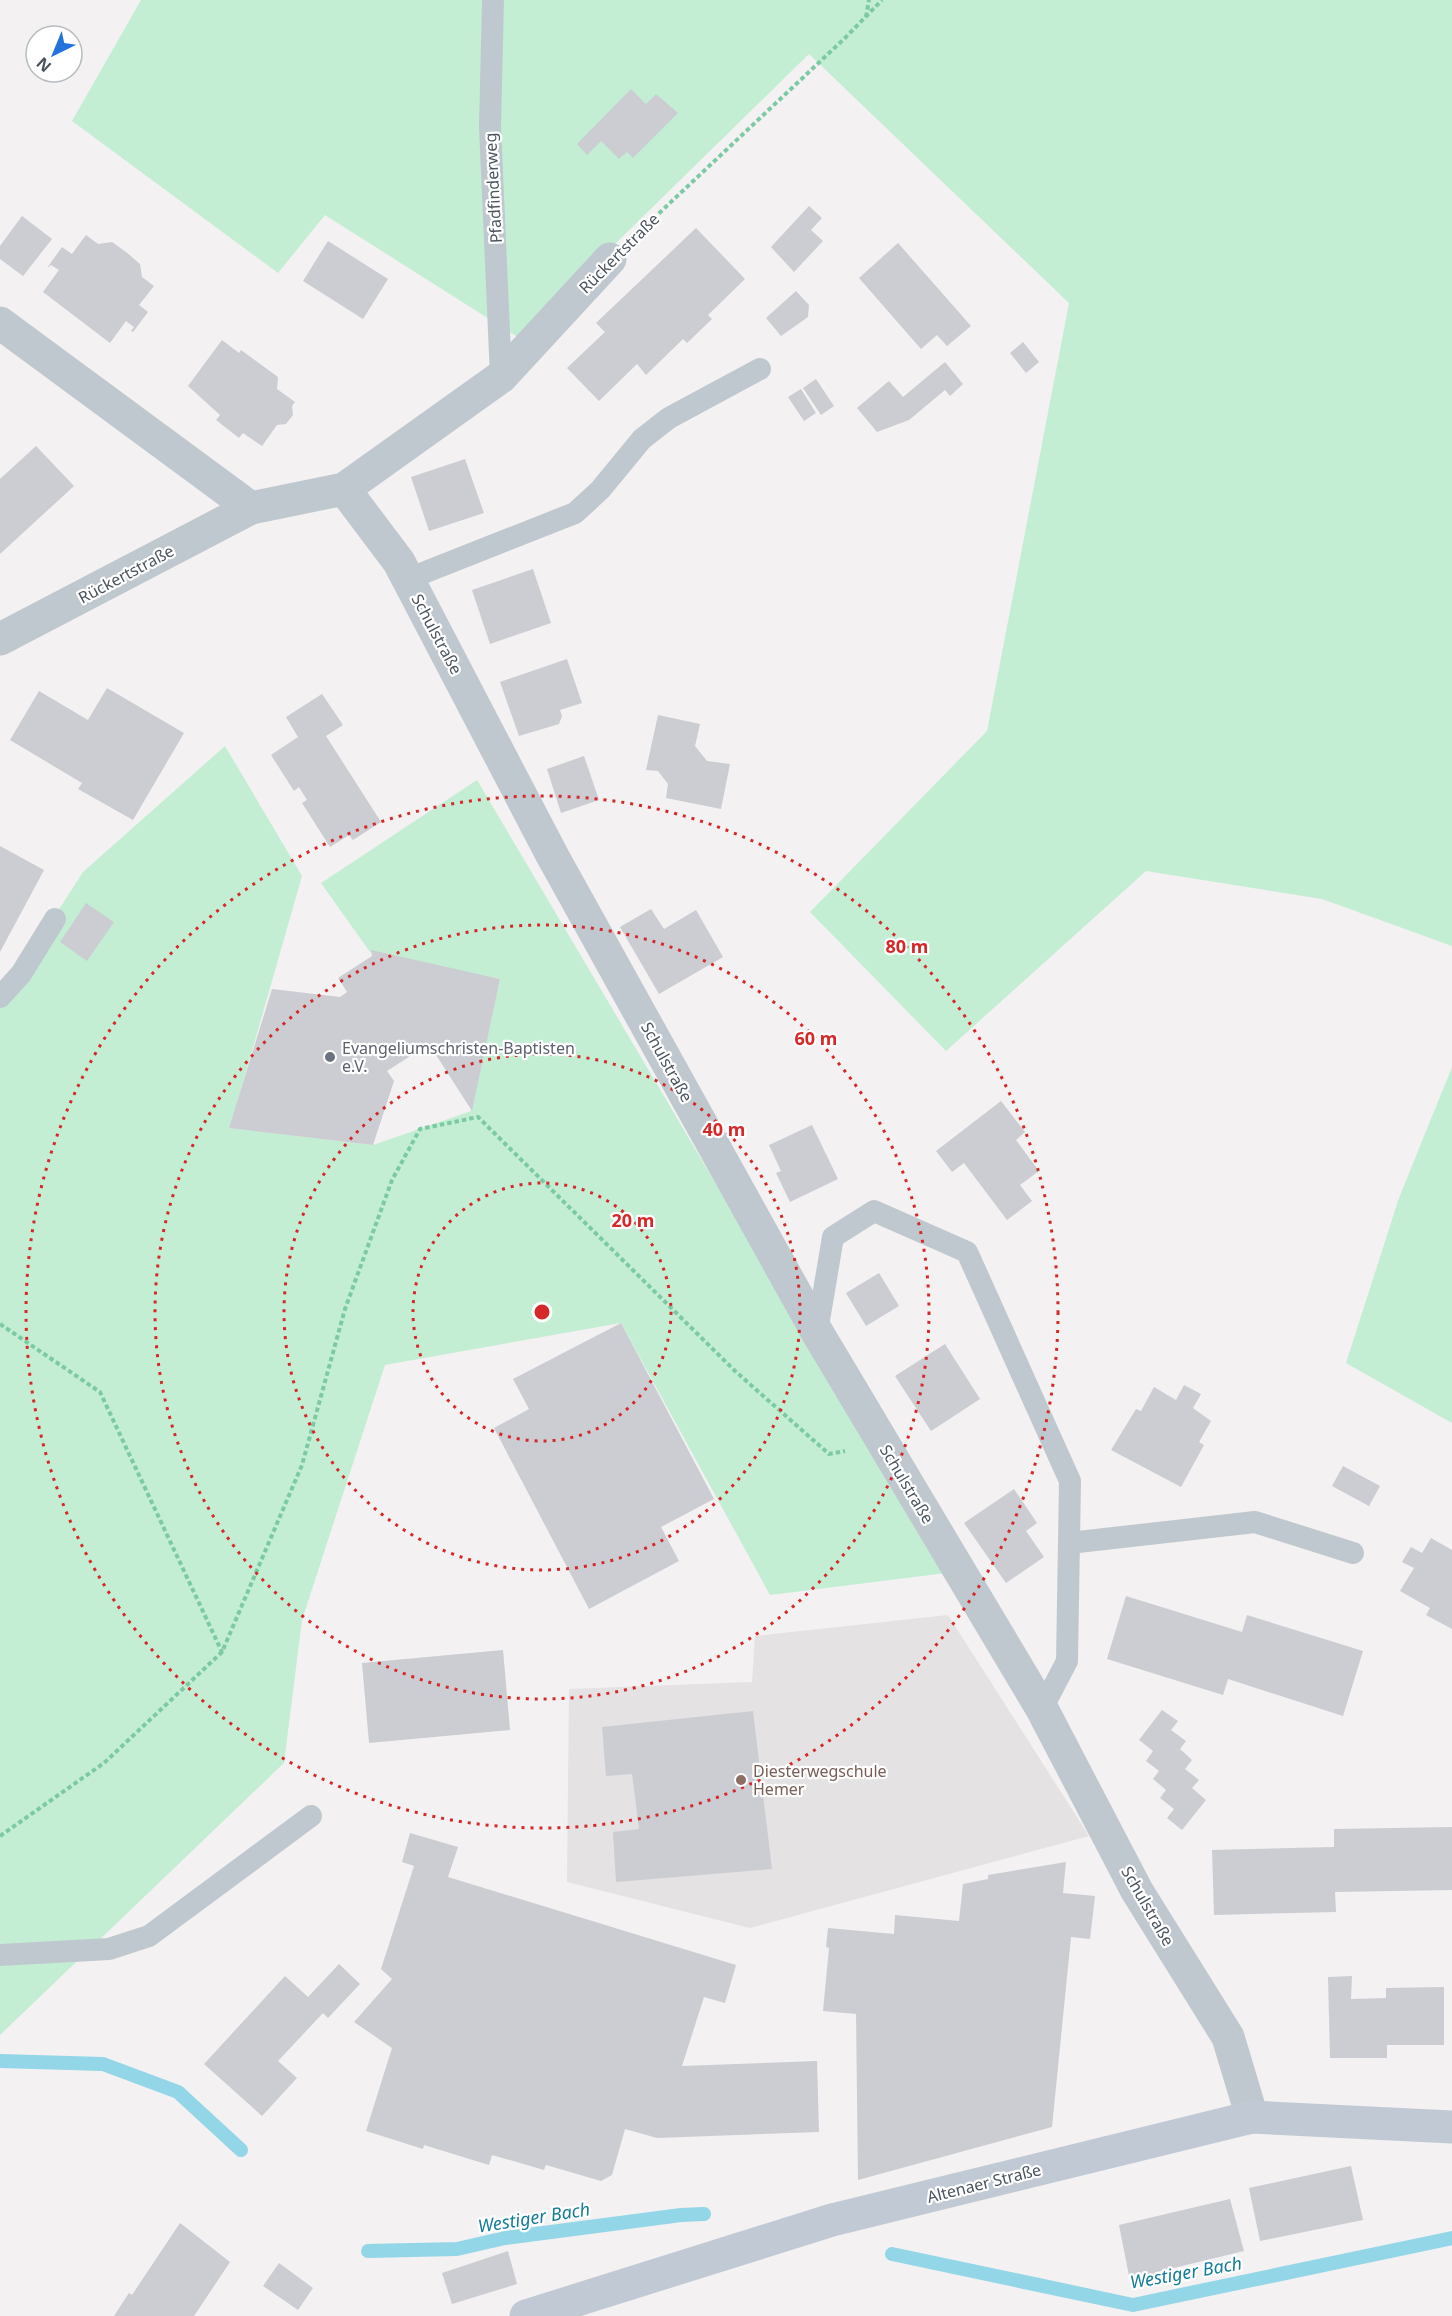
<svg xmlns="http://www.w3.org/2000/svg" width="1452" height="2316" viewBox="0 0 1452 2316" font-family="'Noto Sans',sans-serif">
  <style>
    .education { fill: #e4e2e3 }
    .green { fill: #c3eed4 }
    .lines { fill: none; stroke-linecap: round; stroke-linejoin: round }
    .stream { stroke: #92d6e8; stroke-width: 14 }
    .building { fill: #cbcdd3 }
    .path { stroke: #7ccaa4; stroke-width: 4; stroke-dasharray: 4.5 3; stroke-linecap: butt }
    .service { stroke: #c0c8cf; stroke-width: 22 }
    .minor { stroke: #c0c8cf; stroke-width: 33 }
    .secondary { stroke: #c0c9d4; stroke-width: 33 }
    .ring { fill: none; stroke: #d62828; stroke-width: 3; stroke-dasharray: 3 6 }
    .worship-dot { fill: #6b7280; stroke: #fff; stroke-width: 2 }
    .education-dot { fill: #8d6e63; stroke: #fff; stroke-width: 2 }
    .labels { text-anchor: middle; stroke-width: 4.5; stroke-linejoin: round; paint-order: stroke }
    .street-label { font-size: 16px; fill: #4a545e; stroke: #fff }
    .worship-label { font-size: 16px; fill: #5b616d; stroke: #fff; text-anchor: start }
    .education-label { font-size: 16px; fill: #785e54; stroke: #fff; text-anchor: start }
    .water-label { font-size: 18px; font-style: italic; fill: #147c98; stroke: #fff }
    .centre { fill: #d62828; stroke: #fff; stroke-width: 3 }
    .ring-label { font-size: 18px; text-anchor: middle; font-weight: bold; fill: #d62828; stroke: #fff; stroke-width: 4.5; stroke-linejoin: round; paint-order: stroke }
  </style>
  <rect width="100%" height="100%" fill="#f3f1f1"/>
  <polygon class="education" points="948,1615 1089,1836 750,1928 567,1882 569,1689 752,1682 755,1636"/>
  <g class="green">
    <polygon points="141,0 1452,0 1452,946 1322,899 1146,871 946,1051 810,912 987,731 1069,303 809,54 519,338 325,215 278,273 72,121"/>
    <polygon points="225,746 302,876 230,1128 373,1145 471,1111 500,979 370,952 321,883 477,780 946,1573 770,1595 621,1323 385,1365 302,1620 284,1763 0,2035 0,1001 83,872"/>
    <polygon points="1452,1067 1452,1423 1346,1363 1399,1198"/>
  </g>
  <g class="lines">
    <g class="stream">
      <polyline points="0,2061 103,2064 178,2092 241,2150"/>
      <polyline points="368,2251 457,2249 505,2238 681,2215 704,2214"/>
      <polyline points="892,2254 1133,2305 1452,2238"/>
    </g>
  </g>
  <g class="building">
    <polygon points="631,89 646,104 656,94 678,113 633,158 627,152 619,159 601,141 587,155 577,144"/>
    <polygon points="809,206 822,218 811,230 823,241 794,272 771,247"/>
    <polygon points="22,216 52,239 23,276 0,259 0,246"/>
    <polygon points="696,228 745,279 708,315 712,319 687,343 683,339 646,375 637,364 599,401 567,368 605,332 596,323"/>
    <polygon points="86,235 98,244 112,242 126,252 140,264 142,277 154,286 139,305 148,312 133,332 131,331 134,327 126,321 110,343 43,292 59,270 51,265 47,268 62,247 72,254"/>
    <polygon points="328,241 388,279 363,319 303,281"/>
    <polygon points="898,243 971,326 947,346 937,335 921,349 859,278"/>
    <polygon points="796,291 809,305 808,317 781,336 766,318"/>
    <polygon points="222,340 239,353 241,350 278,377 277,389 295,402 292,406 293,415 286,424 277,425 262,446 243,433 239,438 216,420 220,415 188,386"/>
    <polygon points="1023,342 1039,362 1026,373 1010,353"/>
    <polygon points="945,362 963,384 950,396 945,390 909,420 877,432 857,408 889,381 903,397"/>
    <polygon points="816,379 834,406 821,415 803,388"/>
    <polygon points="801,389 816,413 804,421 788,397"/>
    <polygon points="36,446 74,486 0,554 0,479"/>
    <polygon points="465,459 484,513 429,531 411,477"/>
    <polygon points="533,569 551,623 490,644 472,590"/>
    <polygon points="567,659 582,703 560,710 562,716 559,724 519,736 500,682"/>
    <polygon points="107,688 184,733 133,820 78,789 82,783 10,740 39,691 88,720"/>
    <polygon points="322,694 343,725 326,736 381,822 353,840 349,835 330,847 302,803 307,800 299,787 294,791 271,755 298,737 286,717"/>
    <polygon points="658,715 700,724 695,746 707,761 730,764 721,809 666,798 668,784 658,771 646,770"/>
    <polygon points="584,756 599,800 561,813 547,769"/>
    <polygon points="0,846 44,870 0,952"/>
    <polygon points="86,903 114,922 87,961 60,942"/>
    <polygon points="651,909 664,929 696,910 723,957 659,994 620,927"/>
    <polygon points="371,950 500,979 472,1111 429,1044 387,1071 394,1081 373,1145 229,1128 272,989 340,997 347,992 338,978 372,956"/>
    <polygon points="1001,1101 1025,1132 1016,1140 1039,1171 1020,1185 1032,1201 1007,1220 964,1163 952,1172 936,1151"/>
    <polygon points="812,1125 838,1179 790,1202 776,1173 781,1171 769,1145"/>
    <polygon points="879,1273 899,1306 866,1326 846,1293"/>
    <polygon points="621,1323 714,1499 661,1527 679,1561 589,1609 494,1428 529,1409 513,1379"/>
    <polygon points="945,1344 980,1399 931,1431 895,1376"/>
    <polygon points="1184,1385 1201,1394 1193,1408 1211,1421 1199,1442 1204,1445 1181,1487 1111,1450 1136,1409 1141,1411 1154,1387 1176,1400"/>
    <polygon points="1343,1466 1380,1486 1369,1506 1332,1486"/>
    <polygon points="1014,1489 1037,1523 1026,1531 1044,1557 1006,1583 964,1523"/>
    <polygon points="1431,1538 1452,1550 1452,1629 1426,1615 1430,1608 1400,1591 1414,1568 1402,1562 1411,1547 1422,1553"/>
    <polygon points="1126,1596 1242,1632 1247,1615 1363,1651 1343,1716 1228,1679 1223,1695 1107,1659"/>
    <polygon points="503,1650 510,1730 369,1743 362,1663"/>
    <polygon points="1162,1710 1178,1721 1171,1730 1186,1741 1180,1749 1192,1760 1185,1769 1199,1780 1192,1788 1206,1800 1182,1830 1167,1818 1174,1809 1160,1798 1166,1790 1153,1779 1159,1771 1146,1761 1153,1751 1139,1740"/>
    <polygon points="753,1711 772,1869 616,1882 613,1832 639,1829 632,1774 606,1776 602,1727"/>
    <polygon points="1452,1827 1452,1890 1335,1892 1336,1912 1214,1915 1212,1850 1334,1847 1334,1829"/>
    <polygon points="410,1833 458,1847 448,1877 736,1965 725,2003 704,1997 682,2066 817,2061 819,2132 657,2138 625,2129 612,2175 601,2181 546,2165 544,2170 492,2155 489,2165 424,2145 423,2149 366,2131 392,2048 354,2022 392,1979 381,1969 414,1866 402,1862"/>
    <polygon points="1066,1862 1063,1893 1095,1896 1090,1939 1071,1937 1052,2127 858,2180 856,2014 823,2011 829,1948 826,1947 828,1928 894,1934 895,1915 959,1921 963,1884 988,1879 988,1875"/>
    <polygon points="339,1964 360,1984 328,2018 323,2013 278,2061 297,2078 262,2116 204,2064 285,1976 308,1997"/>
    <polygon points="1352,1976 1351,1999 1386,1998 1386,1988 1444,1987 1444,2045 1387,2045 1387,2058 1330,2058 1328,1977"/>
    <polygon points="1351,2166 1363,2220 1260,2241 1249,2188"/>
    <polygon points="1230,2199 1244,2251 1157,2272 1157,2281 1131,2286 1119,2225"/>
    <polygon points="180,2223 230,2262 194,2316 114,2316 129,2293 132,2295"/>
    <polygon points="508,2251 517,2284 452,2304 442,2273"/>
    <polygon points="279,2263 313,2288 298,2310 263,2286"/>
  </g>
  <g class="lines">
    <g class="path">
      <polyline points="866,17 869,0"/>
      <polyline points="637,234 845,38 882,0"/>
      <polyline points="0,1324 100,1392 222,1652"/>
      <polyline points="0,1836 104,1763 222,1652 302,1465 345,1309 392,1180 420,1129 478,1117 735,1371 829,1454 845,1451"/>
    </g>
    <g class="service">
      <polyline points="493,0 490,127 501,377"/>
      <polyline points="408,579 575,513 600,490 642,439 669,418 760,369"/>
      <polyline points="0,997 21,974 55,919"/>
      <polyline points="817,1332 833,1237 874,1211 967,1252 1070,1481 1067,1661 1042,1709"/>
      <polyline points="1069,1543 1255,1522 1353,1553"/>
      <polyline points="0,1955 109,1949 149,1936 311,1816"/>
    </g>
    <g class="minor">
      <polyline points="0,323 251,508"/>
      <polyline points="344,489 399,562 552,855 817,1332 1042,1709 1137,1891 1228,2037 1252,2117"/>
      <polyline points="0,639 251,508 344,489 501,377 610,259"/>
    </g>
    <polyline class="secondary" points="526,2316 832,2220 1252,2117 1452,2127"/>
  </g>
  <g class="ring">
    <circle cx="542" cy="1312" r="129"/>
    <circle cx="542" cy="1312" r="258"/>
    <circle cx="542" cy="1312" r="387"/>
    <circle cx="542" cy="1312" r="516"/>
  </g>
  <circle class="worship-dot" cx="330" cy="1057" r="6"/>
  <circle class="education-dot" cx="741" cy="1780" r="6"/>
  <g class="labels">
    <g class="street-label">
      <text transform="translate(493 188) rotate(-93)" y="6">Pfadfinderweg</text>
      <text transform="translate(619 253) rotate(-45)" y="6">Rückertstraße</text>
      <text transform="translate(126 574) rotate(-28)" y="6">Rückertstraße</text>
      <text transform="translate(437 634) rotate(62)" y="6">Schulstraße</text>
      <text transform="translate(667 1062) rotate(61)" y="6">Schulstraße</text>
      <text transform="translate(907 1484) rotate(59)" y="6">Schulstraße</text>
      <text transform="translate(1148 1906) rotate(60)" y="6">Schulstraße</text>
      <text transform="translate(984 2183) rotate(-14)" y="6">Altenaer Straße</text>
    </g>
    <g class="worship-label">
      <text x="342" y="1054">Evangeliumschristen-Baptisten<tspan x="342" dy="18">e.V.</tspan></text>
    </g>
    <g class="education-label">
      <text x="753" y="1777">Diesterwegschule<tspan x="753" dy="18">Hemer</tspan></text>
    </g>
    <g class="water-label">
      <text transform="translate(534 2218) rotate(-9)" y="6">Westiger Bach</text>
      <text transform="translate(1186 2273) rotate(-10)" y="6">Westiger Bach</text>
    </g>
  </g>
  <circle cx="542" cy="1312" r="9" class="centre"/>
  <g class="ring-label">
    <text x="907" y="953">80 m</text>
    <text x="816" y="1045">60 m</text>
    <text x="724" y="1136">40 m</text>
    <text x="633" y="1227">20 m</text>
  </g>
  <g transform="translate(54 54) rotate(223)"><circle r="28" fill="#ffffff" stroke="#b7bbbf" stroke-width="1.5"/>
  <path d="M0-4.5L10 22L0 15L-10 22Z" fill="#2373dc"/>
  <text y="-9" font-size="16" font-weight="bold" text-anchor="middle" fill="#4a545e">N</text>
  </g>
</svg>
